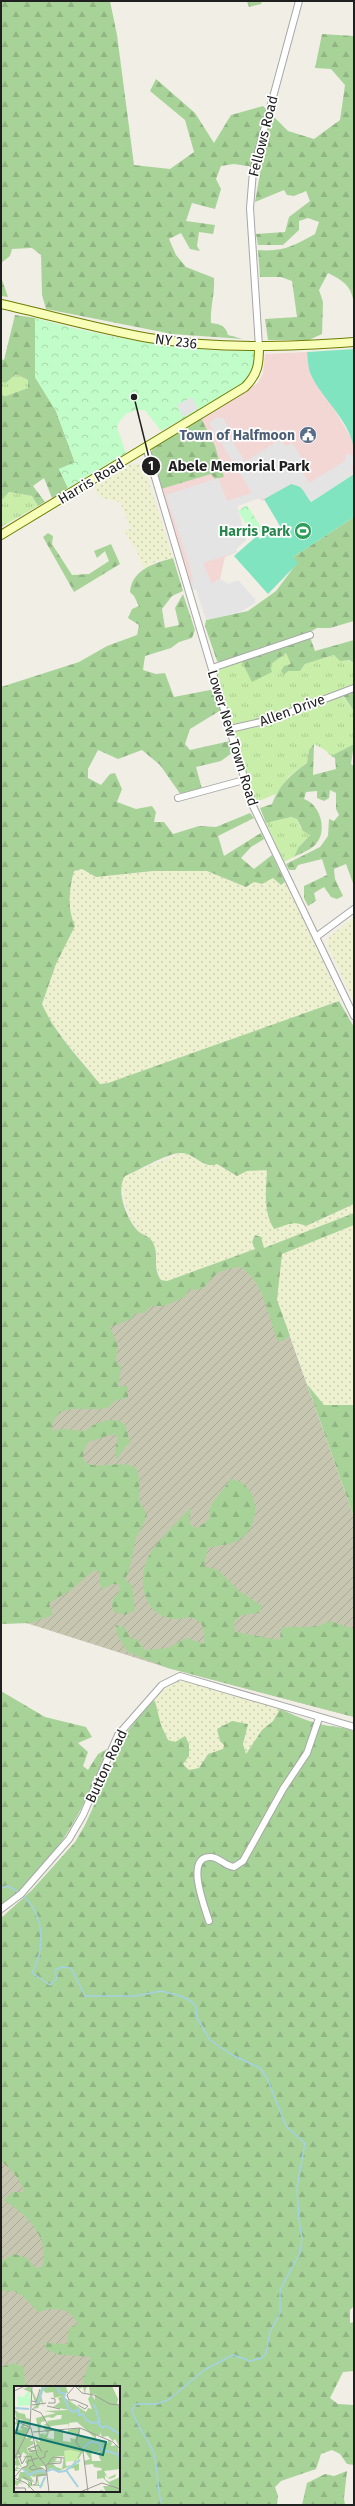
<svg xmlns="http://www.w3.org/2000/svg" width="355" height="2506" viewBox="0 0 355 2506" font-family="'Fira Sans',sans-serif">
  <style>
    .commercial { fill: #f3d7d5 }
    .construction { fill: url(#construction-furrows) }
    .farmland { fill: url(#farmland-dots) }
    .grass { fill: url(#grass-tufts) }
    .forest { fill: url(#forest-firs) }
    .park { fill: url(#park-crowns) }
    .pitch { fill: #80e4c0 }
    .parking { fill: #e4e4e4 }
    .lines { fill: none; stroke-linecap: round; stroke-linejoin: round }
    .stream { stroke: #a4d1e1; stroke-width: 1.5 }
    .street-casing { stroke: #a7a7a7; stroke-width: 8 }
    .secondary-casing { stroke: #6d7e00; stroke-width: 10 }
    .street { stroke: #fff; stroke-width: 6 }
    .secondary { stroke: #f8fdb8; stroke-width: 8 }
    .labels { text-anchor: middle; stroke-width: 3.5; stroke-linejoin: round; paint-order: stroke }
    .street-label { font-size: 14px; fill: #202020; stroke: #fff }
    .service-label { font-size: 14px; font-weight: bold; fill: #4e5e75; stroke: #fff; text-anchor: end }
    .leisure-label { font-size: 14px; font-weight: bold; fill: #27864d; stroke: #fff; text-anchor: end }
    .inset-river { fill: none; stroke: #a4d1e1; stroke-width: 2 }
    .inset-road { fill: none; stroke: #9d9c97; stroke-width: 1 }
    .view { fill: #0f766e; fill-opacity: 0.15; stroke: #0f766e; stroke-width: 2 }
    .inset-edge { fill: none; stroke: #202020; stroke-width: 2 }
    .leader { fill: none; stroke: #202020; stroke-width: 1.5 }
    .callout-dot { fill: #202020; stroke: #fff; stroke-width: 1.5 }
    .mark-label { font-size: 12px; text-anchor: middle; font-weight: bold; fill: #fff }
    .callout-label { font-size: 15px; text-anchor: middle; font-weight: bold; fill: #202020; stroke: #fff; stroke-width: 3.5; stroke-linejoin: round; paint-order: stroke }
  </style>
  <defs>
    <pattern id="construction-furrows" width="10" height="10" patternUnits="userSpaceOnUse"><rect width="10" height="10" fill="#c6c6b1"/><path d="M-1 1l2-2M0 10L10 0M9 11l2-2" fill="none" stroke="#aaaa98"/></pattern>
    <pattern id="farmland-dots" width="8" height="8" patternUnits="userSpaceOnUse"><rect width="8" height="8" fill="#edf1d0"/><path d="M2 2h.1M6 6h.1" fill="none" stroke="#cbceb2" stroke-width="1.8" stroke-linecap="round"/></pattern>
    <pattern id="grass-tufts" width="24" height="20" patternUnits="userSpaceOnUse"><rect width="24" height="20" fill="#c9eea9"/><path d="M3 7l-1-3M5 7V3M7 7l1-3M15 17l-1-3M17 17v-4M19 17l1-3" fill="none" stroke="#accc91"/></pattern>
    <pattern id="forest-firs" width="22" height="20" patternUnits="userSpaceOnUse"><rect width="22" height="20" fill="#a8d398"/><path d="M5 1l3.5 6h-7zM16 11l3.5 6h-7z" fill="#90b583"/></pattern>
    <pattern id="park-crowns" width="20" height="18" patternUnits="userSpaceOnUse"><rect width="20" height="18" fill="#c1fdc8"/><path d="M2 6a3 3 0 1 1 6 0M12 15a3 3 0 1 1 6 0" fill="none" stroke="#a6d9ac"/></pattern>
  </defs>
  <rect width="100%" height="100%" fill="#f1eee6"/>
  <polygon class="commercial" points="307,352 311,376 328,399 353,441 354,474 262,501 259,498 237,506 246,540 236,549 237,552 225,557 220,579 212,584 191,590 152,460 201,418 258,383 263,373 265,354"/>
  <g class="construction">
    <polygon points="260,1252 354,1517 354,1717 168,1668 1,1615 41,1413 96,1312"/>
    <polygon points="13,2136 109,2387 15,2387 1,2461 1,2141"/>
  </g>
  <g class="farmland">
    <polygon points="134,463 144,467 173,558 156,561 144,569 136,549 124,531 131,529 120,502 99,497 94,485"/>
    <polygon points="82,869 96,877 153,871 207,871 246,887 254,882 262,884 273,878 281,885 285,882 341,1000 205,1050 108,1083 100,1084 63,1038 47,1016 42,1004 56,964 74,926 71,919 70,896 71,881 74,871"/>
    <polygon points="354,917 354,1002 328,946 328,939 333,934"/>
    <polygon points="180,1153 192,1155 205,1165 216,1164 237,1176 247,1171 267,1170 266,1203 269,1220 274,1229 288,1223 297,1222 306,1226 354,1204 354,1213 264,1248 255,1249 167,1281 161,1280 146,1235 139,1232 131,1220 124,1201 121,1181 125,1176"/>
    <polygon points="354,1225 354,1405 324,1405 307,1384 277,1300 282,1253"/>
    <polygon points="176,1680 204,1685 280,1709 273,1721 262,1730 246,1755 243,1744 246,1735 224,1745 223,1749 208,1754 199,1768 188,1770 183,1764 185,1737 175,1742 168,1740 161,1725 153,1698"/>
  </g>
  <g class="grass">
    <polygon points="16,374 28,380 28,388 6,396 1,395 1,383 7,382"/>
    <polygon points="8,492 32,496 38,506 1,527 1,501"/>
    <polygon points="286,653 292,664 288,671 300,671 305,664 335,655 354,663 354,691 343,696 354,711 354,744 331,756 325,750 314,744 309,750 307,763 289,776 276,794 256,802 248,782 216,668 241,660 270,665"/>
    <polygon points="291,817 297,819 300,827 310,835 298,848 294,857 284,862 266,823"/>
  </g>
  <g class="forest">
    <path d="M1,1h109l7,34 17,130 36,4 24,-17 -9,-32 -35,-29 6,-12 39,34 19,30 17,-28 32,-9 25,25 26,8 26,-19 5,-35 -14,-16 -16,-1 7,-34 32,2v269c-2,-19 -10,-24 -26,-32l-9,17 4,12 -1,32 -13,6h-41l-3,-21 32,-2 -5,-36 -11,-4h-21l-2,-27c26,2 35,-4 57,-16l4,-12 -11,-4 -9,3v9l-16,15h-25l-2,-11 29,-2 4,-15 21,-16 -4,-10 -12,5 -7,-1 -3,-5 -29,12 6,-34 -27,-4 -13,2 -5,13 5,10 -6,20 -23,-6 -6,18 29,4 -2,9 -14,-2 -2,14 3,5 -10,-2 -9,-16 -12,6 7,16 10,12 28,11c1,16 -4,30 -3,45 9,1 15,3 17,12l15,4 -71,-5 -126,-25 -4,-14 -1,-40 -9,-7 -20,1 -2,7 -9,7z"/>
    <polygon points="247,1 262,1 261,4 249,7"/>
    <polygon points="1,277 8,297 1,296"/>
    <polygon points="15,315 35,318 35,377 56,411 75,463 59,469 68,488 52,498 44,478 33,486 45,502 38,506 32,496 9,492 1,501 1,395 6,396 28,388 28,380 16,374 7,382 1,383 1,359 4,360"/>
    <polygon points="201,418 215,446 224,477 215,479 211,474 161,489 151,453 153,447"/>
    <polygon points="354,517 354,621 330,628 317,628 305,635 221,663 217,661 205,626 206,620 248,611 276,591 297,563 293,557"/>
    <polygon points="48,533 53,536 52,544 72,575 89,574 109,561 105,551 97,558 94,551 111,544 120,564 74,592 43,537"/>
    <path d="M173,558l10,33 -11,5 -10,13 3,19 14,-3 -4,-17 8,-14 12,36 -3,8 -13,4 -8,6 -26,8 -2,14 13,4 9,-1 9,24 41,-8 6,21 -31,19 -5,15 5,6 40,-9 2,12 -11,8 -25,6 6,22 -21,6 -21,-30 -18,-15 -24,9 -20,-9 -10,19v9l13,7 9,-11 5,-1 7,16 -5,13 19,7 16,-3 4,6 -2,10h10l9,12 26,-8 17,1 34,-14 4,5 -36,18 6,20 37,-23 3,6 -13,8 -10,11 13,11 18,-14 13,27 -4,3 -8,-7 -11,6 -8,-2 -8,5 -39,-16h-54l-57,6 -14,-8 -8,2c-5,18 -7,38 1,55l-19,38 -14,40c13,30 38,55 58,80l8,-1 231,-82 15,26v177l-48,22c-13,-6 -19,-1 -32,3 -11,-17 -8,-39 -7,-59l-20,1 -10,5 -20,-12c-14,6 -22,-12 -37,-11 -15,1 -40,17 -55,23 -10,14 2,44 13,55 6,5 13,5 16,14 5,12 -2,22 7,35l6,1 88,-32 -3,-7 3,-7 6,2 3,11 90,-35v12l-72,29 -5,46 13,36 -8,5h-4c-11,-25 -13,-59 -38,-74 -8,1 -15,2 -22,6 -13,7 -9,20 -29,16l-4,8 -21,9h-13l-7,7h-8l-5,6 -21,8 8,19 -2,15 5,6 -3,19h10v12c-4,1 -9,1 -13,3 -2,1 -4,5 -6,6 -17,8 -55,-11 -57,24l11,-2 22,2 10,-7 12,-4h10l8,4 5,19 -5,4 -9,13 -1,-10 3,-13 -4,-3 -26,8c-20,39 32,15 46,25 9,7 3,25 6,35 2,5 6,9 7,14l-11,22 -7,34 -4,7 7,7 3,24 -10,5 -11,-3c-6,-16 4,-13 6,-25l-2,-3h-5l-10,5 -3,-5 -1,-13h-6l-22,19 -22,13 4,12 -22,8 -30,1v-937l78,-25 28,-16 30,-11 2,-10 -11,-7 4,-9 7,-3 -5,-10 -4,-4c2,-23 25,-29 43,-34z"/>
    <polygon points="310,637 315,651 354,640 354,663 349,660 340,661 334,655 305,664 300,671 288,671 284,675 281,671 284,666 291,664 286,653 270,665 272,672 252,682 241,660"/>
    <polygon points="354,691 354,711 343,695"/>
    <path d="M314,744l-1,31 23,-6 -1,-11 -4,-2 23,-12 -3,20 3,2v120l-8,-22 -12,5 1,10 8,17 -6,3 -6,-2 -7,-10 -10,6 2,8 -8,5 -4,-8v-12l23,-11 -5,-16 -24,6 -3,5h-6l-3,-6 34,-17 8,-11 1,-17 5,2 5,-6 -3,-6v-16l-6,-3 -1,8 -5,3 -7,-3v-7l-11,1 -2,7c16,5 24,31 12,45 -5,6 -15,9 -22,13l4,-9 12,-13 -7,-4 -6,-12 -6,-2 -25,6 -6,-15 12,-4c7,-19 19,-30 35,-41l2,-13z"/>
    <polygon points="307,1384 324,1405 354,1405 354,1517"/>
    <path d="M230,1479c28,3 33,41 13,58 -10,8 -23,8 -35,11l-4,18 14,4 21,21 23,15 -3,7 -17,2 -8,7 1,10 45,8 1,-12c17,-3 32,3 49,-7l24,8v88l-186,-49 -40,-16 -11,-17 -1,-10 9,3 6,11h6l8,11 23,-2 18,-10 18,6c1,-10 1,-22 -11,-26 -6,-1 -13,1 -19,1 -32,-3 -38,-42 -24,-65 10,-17 28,-32 41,-47l-2,17 8,4 13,-9c-4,-17 13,-25 20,-40z"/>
    <path d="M1,1691l44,26 41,10 6,10 -14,6 10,9 -5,14 5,4 10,-16 9,-5c-24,65 -51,113 -106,158z"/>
    <path d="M155,1701l6,24 7,15 7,2 10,-6 4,8v12l-6,8 6,6 10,-2 9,-14 15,-5 1,-4 -4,-4 -3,-12 15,-8 16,3 -5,20 3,10 16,-24 11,-9 7,-12c14,6 29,13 44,16 11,2 19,2 30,6v575l-4,4v13l4,-1v49l-11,1 -13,26 8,6 16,1v60l-7,-1 -7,-10 -8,-4 -11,4 -5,15 -35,12 -6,6 3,9 -1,9h-276v-138l12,-4 11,4 1,17 11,3h-21v104h104v-104h-35l-1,-7 8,-23 -35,-3 -10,-5 -2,-6 23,1 2,-16 9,-4c-9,-17 -23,-17 -40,-12l-14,-15 -10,-6h-13v-30l14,-7 12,4 9,10 6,-1c9,-29 -15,-52 -38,-67l9,-8h11c-4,-13 -12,-22 -23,-31v-243l31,-28 43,-48 10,-17 42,-93 23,-30z"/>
    <polygon points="347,2471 344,2498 345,2505 302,2505 307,2483 325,2474 334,2476"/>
  </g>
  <g class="park">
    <path d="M35,318c71,19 144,34 218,33 5,13 -2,24 -10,34l-82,46 -16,-21c-15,0 -22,3 -28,17l9,26 -58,35 -9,-19 16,-7 -19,-51 -21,-34z"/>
    <polygon points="247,505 263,530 254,536 238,511"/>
  </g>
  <g class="pitch">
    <path d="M354,349v101c-3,-28 -30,-49 -42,-73 -4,-7 -4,-17 -5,-25z"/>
    <path d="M354,474v43l-61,40 5,6 -30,31 -34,-38 23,-20 3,3 20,-13 -16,-27 27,-15c11,0 14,10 20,18z"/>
  </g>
  <g class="parking">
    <polygon points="192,397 198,409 183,417 177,405"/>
    <polygon points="218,417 224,419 230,431 227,433 245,462 279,440 286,446 292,443 307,467 303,473 309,483 345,461 347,453 354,456 352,468 354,474 311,502 301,487 291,484 264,499 259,498 237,506 246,540 236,549 237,552 203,563 212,584 220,579 229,584 235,581 239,581 255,599 255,603 240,612 206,620 196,589 191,590 189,583 193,581 189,563 166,495 218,478 227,501 252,493 209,423"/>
  </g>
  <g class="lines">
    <g class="stream">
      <polyline points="1,1888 8,1886 18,1892"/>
      <path d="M24,1897c21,19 21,53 8,76l18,12 7,-7 -2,-8 7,-3 9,1 14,28h51l25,-5 20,5 10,5 5,6 1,11 13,22 22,15 28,13 7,10 19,48 19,17 -8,45 2,32 3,19 -2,14 -20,37v23l-10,19 -4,21 -4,5 -12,3 -17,-6 -29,15 -36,30 -12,4h-20l-4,6c4,15 15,27 21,42 6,15 3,36 9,53"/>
    </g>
    <defs>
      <g id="street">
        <polyline points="259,347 250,208 253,171 299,1"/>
        <polyline points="146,447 252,804 354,1016"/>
        <polyline points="212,668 310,635"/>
        <polyline points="230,729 269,720 354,688"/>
        <polyline points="178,798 244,780"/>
        <polyline points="316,937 354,909"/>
        <polyline points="1,1909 21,1894 69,1839 83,1815 118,1735 162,1685 180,1676 354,1727"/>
        <path d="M209,1921c-4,-13 -24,-63 0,-64 10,-1 15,9 25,10l9,-6 40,-72 24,-36 12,-35"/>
      </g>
      <g id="secondary">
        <path d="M1,304c49,11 98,25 148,34 68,11 136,9 205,4"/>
        <path d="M1,535l244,-148c13,-13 14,-23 14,-40"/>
      </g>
    </defs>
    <use href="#street" class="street-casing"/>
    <use href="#secondary" class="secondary-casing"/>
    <use href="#street" class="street"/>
    <use href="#secondary" class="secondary"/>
  </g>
  <defs>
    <symbol id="civic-disc" viewBox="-11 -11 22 22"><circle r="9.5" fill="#5c6f8a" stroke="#fff"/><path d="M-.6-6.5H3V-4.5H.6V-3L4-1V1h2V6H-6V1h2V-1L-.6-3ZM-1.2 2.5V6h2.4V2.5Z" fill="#fff"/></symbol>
    <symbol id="stadium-disc" viewBox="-11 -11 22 22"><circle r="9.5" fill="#2e9e5b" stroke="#fff"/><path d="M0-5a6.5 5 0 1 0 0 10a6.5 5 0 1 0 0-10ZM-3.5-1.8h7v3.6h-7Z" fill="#fff"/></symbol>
  </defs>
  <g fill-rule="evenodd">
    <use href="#civic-disc" x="298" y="425" width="20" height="20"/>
    <use href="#stadium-disc" x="293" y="521" width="20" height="20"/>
  </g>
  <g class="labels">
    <g class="street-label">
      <text transform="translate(263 136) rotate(-76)" y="5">Fellows Road</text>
      <text transform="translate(176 341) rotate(7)" y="5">NY 236</text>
      <text transform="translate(91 481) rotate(-31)" y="5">Harris Road</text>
      <text transform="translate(292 710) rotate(-20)" y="5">Allen Drive</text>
      <text transform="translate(233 738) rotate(73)" y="5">Lower New Town Road</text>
      <text transform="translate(106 1766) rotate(-65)" y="5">Button Road</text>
    </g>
    <g class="service-label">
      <text x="295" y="440">Town of Halfmoon</text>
    </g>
    <g class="leisure-label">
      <text x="290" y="536">Harris Park</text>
    </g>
  </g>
  <g transform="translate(14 2386)">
    <rect width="106" height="106" fill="#f1eee6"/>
    <path d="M56,64l10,1 -3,7 2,2 -14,2 -1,-11z" fill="#c9eea9"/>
    <path d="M16,0l7,14 5,-14h30l-6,1 2,6h-4l1,5 21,14 2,-4 4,1 -4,-10 3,-5 4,6v-6h-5l-1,-8 -3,2 -1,6 -2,-7 -5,2 1,-3h33l6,13 -1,6h3v43l-5,-9 -2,2 -5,-5 -6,1 -2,-5v3h-4v4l6,3 2,-2 4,3v-3l4,3 -1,3 7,-1 2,24 -16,2 4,7 8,-4 -1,3 -6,2 -4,-4v4l4,3 11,-5v15h-22l3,-2 5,2 -3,-6h8l-8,-8 -6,1v-8l5,-1 -1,-2 -7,-1 -1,-3 -9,1v-4l6,-2 -6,-9 -5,8v12l-4,1 -1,-3 -7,1 5,-4 -13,6 -8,-3 -4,3 -2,-5h-5l4,5h2l1,4 -9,2 1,8 6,1h-12l5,-2 -2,-6 3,-5 -4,4 -5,-1 5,7 -9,-5 6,6 -2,3 -2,1v-7l-6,-3 -2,4 3,2 -4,-1 -2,4 -1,-3 -2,3v-7l6,1 -2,-2 2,-7h6l-7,-7 -2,2 4,2h-5l3,2h-5l3,-5 -3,-2 2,-5h-2v-30l9,1 -3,-2 3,-5 -3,-1 3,-2 -3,-1 -3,2 1,3 -4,1 3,-5 -3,-11 5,4 6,1 1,4 4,1v8l-5,-3 -1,3 6,1 -5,10h3l-1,-3 7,1 -4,5h3l1,3 -7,4 1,4 3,1 2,-2h-3l-2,-3 8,3 1,-4 -2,2 -3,-2 5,-1 -2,-7 5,3 -4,-24 20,-5 -12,-2h-1l26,-1 -16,-3 7,-5 -2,-4 4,-2 -8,2 -1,-6 -7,1 -3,-3 -2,5 3,12 -3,-6 -3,7 -6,1 4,-4 -4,-12 -9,-4zM43,29h5l-1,4 -14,2 1,2 -5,2 4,1 -4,1 4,6 -4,3 2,-3 -5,1v-3l1,-9 5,-1 -1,-3 -3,1 6,-2 5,1zM63,36l18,16 -15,-3 -1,-7h-3l-8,2 -1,4h10l-2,5 -5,-1 1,4 -8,-1v-12l-9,1v9l-7,-1 4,-12 17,-2v4l1,-5zM56,64l10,2 -3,6 3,2 -2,4 -6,1 5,-5h-2l-3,5 -6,1 -2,-15zM81,65v2l5,-2 -2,3 3,7h-9l-1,-9zM9,66l4,3 -4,2 4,1 -2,4 3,3 -6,3 -5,-12 3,-2 1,3zM50,70l-2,13 -6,-2 -4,-4 10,-2h-7l2,-3 -5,-1z" fill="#a8d398" fill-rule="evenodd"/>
    <path d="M13,6h3l1,13 -13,1 -1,-10 7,1z" fill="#c1fdc8"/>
    <path class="inset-river" d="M43,0l2,6 6,2 -1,4 6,12 3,2 6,-3v6l4,-1 3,6 6,3 5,-1 5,6 4,-2 14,8M24,17l5,-14 4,-3M80,18l6,19M1,22l14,1M69,62l7,-6h7l3,2 1,5 18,6 1,7M9,83l6,6 9,-4 7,1M52,84l12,17M33,85l6,-2 6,3 6,-1 15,-11M26,102l5,-11"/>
    <path class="inset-road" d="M61,0l7,7 12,2 16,9 10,1M60,1l-7,8 2,5h5l14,6M0,5l11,-5M18,15l4,1 4,-13M34,17h7v-4l-4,-1M18,19l14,-2M64,19l7,4 3,-3M33,20l13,3M18,23l9,4 10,17M0,30l4,6 13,6 6,27 9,11 3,26M66,42l-4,14 7,9 5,41M19,46l47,-4 33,14 7,7M22,64l-6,2 -2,-3 10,-4 4,7M5,70l3,8 4,-7 5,-1 3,9M1,71h6l-3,-6M0,73l16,-32 2,-41M25,73l6,-2v-5l3,-1M34,78l13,-1v-5M32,80l7,-9 11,1M23,82l-3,-3 -5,3 3,2 10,-2 4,3M9,91l8,4 1,5M0,92l8,-10 5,-2 1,-5 10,-3M0,92l12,5 9,9M19,99l3,-1 1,-9h10M0,102h11l1,4M66,106l22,-9 18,6"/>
    <path class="view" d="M5,35l87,21 -3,13 -87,-22z"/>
    <rect width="106" height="106" class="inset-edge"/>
  </g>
  <path class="leader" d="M134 397L151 466"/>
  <g class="callout-dot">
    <circle cx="134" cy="397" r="4"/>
    <circle cx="151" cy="466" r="10"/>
  </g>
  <g class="mark-label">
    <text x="151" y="470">1</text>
  </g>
  <g class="callout-label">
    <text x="239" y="471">Abele Memorial Park</text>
  </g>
  <rect width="355" height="2506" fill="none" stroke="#202020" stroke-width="4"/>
</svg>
